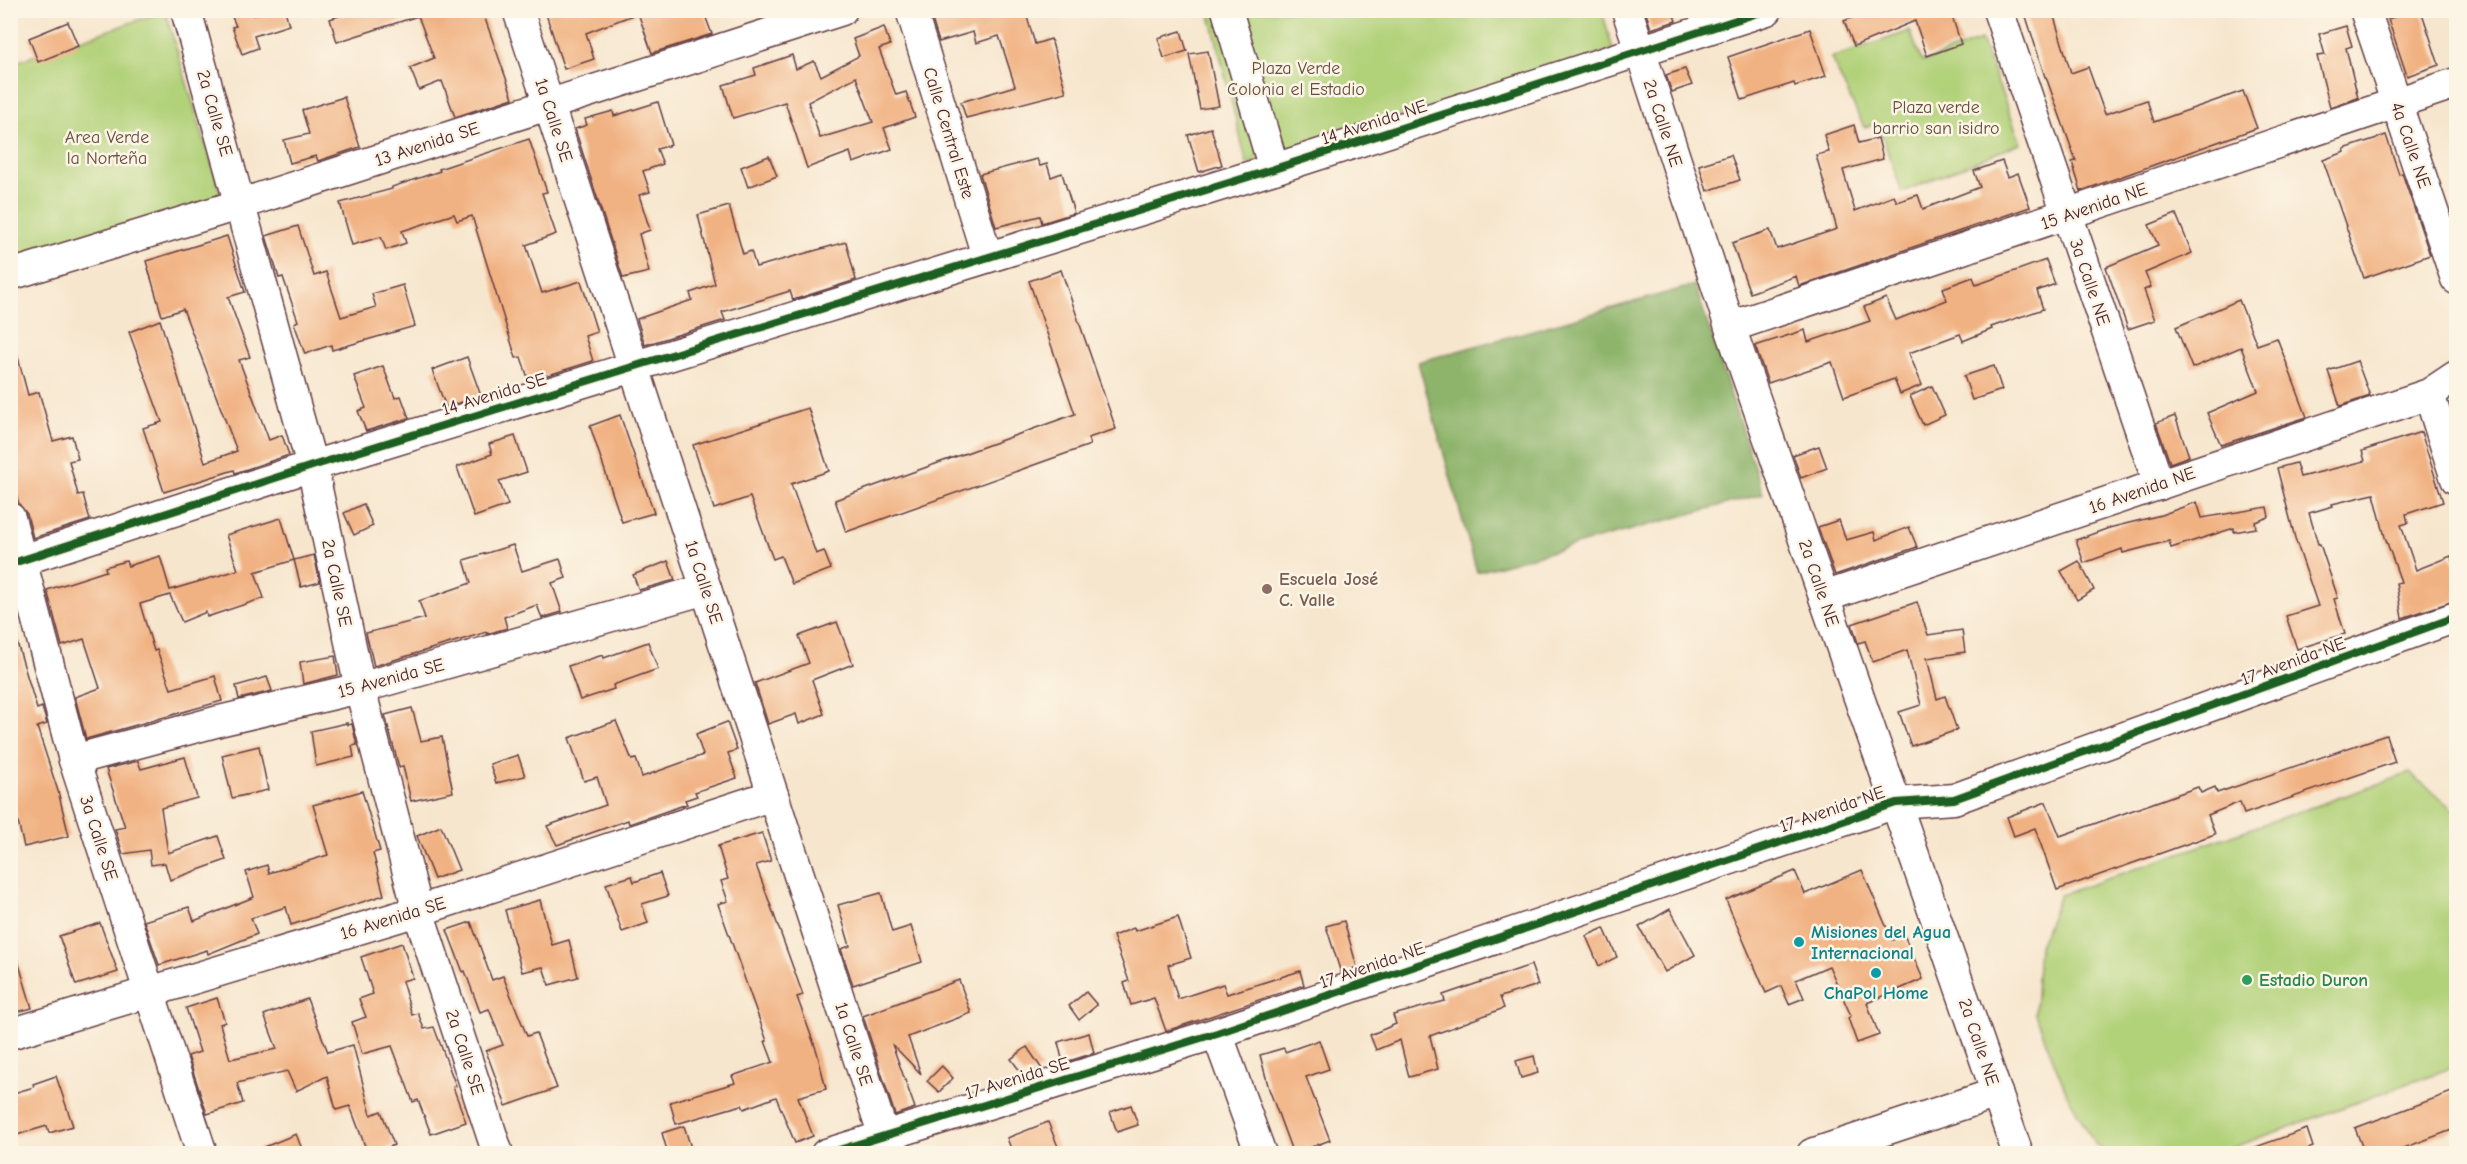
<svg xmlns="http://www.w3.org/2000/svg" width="2467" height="1164" viewBox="0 0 2467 1164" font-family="'Comic Neue',sans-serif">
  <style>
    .green { fill: #b2d27a; stroke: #7e7852; stroke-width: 1.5 }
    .forest { fill: #8db46a; stroke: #6c6a4a; stroke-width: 1.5 }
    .building { fill: #f1b283; fill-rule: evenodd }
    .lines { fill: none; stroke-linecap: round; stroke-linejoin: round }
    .minor-casing { stroke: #643d43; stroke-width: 33 }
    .minor { stroke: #fff; stroke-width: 30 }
    .cycleway-casing { stroke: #fcf5e5; stroke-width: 11 }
    .cycleway { stroke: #1b5e20; stroke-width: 8 }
    .education-dot { fill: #8d6e63; stroke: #fcf5e5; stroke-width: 2 }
    .culture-dot { fill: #0f9aa8; stroke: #fcf5e5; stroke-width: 2 }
    .leisure-dot { fill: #2e9e5b; stroke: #fcf5e5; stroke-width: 2 }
    .labels { text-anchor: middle; stroke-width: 5; stroke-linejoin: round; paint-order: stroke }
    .park-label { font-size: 18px; fill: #644c3f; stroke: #fcf5e5 }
    .street-label { font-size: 18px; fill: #4a1f2b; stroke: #fcf5e5 }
    .education-label { font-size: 18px; font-weight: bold; fill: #785e54; stroke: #fcf5e5; text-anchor: start }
    .culture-label { font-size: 18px; font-weight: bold; fill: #0d838f; stroke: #fcf5e5; text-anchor: start }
    .leisure-label { font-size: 18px; font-weight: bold; fill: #27864d; stroke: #fcf5e5; text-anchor: start }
  </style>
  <rect width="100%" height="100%" fill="#fcf5e5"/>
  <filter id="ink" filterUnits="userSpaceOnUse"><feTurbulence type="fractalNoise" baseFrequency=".0167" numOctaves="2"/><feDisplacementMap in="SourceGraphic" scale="12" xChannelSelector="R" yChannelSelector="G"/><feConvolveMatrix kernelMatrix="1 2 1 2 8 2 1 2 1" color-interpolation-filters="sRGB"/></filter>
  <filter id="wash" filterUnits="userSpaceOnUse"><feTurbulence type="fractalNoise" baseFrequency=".008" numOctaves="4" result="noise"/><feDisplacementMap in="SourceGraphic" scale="24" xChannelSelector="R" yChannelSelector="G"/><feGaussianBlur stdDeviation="1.35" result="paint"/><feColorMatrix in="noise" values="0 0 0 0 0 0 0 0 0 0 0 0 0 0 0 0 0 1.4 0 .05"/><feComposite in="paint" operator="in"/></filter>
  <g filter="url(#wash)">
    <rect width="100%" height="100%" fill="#f7e6ce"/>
    <g class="green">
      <polygon points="165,11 226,212 11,277 10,64"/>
      <polygon points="1209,11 1602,11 1613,50 1247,164"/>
      <polygon points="1910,31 1922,62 1981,40 2021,143 1902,192 1878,124 1864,127 1831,58"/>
      <polygon points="2410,773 2456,812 2456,1066 2218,1153 2107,1153 2095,1144 2067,1094 2035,1014 2039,946 2060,895"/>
    </g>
    <polygon class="forest" points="1695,285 1763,494 1477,572 1418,362"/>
    <g id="blocks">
      <g class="building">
        <polygon points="229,10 252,10 254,15 271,10 285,10 289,25 254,36 258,48 242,54 232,27 236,26"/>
        <polygon points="357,10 482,10 513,98 455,117 442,81 419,90 410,68 434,58 418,16 337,42 330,19"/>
        <polygon points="556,10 703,10 712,34 652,53 638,13 586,33 594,59 564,69 546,14"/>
        <polygon points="929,10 1025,10 1035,44 1051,39 1066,92 966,118 961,102 1015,86 999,36 976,43 973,32 939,42"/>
        <polygon points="1645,10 1672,10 1676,21 1651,29"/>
        <polygon points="1871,10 1950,10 1961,44 1927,56 1915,21 1854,46 1844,21"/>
        <polygon points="2024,10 2052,10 2071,73 2088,67 2105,114 2147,100 2154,122 2243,91 2257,128 2081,191 2072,162 2076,161 2046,77 2045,77"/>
        <polygon points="2414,10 2421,10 2439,65 2407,76 2388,19"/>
        <polygon points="68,22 78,46 38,62 29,38"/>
        <polygon points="2346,26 2352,46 2346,48 2358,98 2330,107 2317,56 2325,55 2319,34"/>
        <path d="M884,27l6,18 -11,4 17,46 10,-3 9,25 -31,11 8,21 -39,14 -3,-11 -43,16 -22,-66 -52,16 -10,-33 33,-10 -2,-7 38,-13 4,14 18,-8 7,15 38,-20 -6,-17zM856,77l17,45 -53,16 -12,-36z"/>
        <polygon points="1810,29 1826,76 1795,86 1794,83 1742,100 1728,57"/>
        <polygon points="1181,31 1187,51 1164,58 1158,38"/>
        <polygon points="1208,51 1219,106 1200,109 1189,54"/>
        <polygon points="1685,69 1692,85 1672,92 1666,75"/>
        <polygon points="344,97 360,147 318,161 316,156 290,163 284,140 309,134 302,110"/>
        <polygon points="658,102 671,145 657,149 663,164 643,171 650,192 639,195 650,230 639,234 649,272 623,278 575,129 587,125 585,119 613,111 614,116"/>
        <polygon points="1854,125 1859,143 1878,138 1883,159 1843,170 1855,211 1894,196 1897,202 1918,195 1923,209 1980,187 1974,171 2002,161 2008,177 2018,173 2030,207 1799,286 1796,276 1750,293 1732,243 1770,230 1777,249 1837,229 1816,155 1829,152 1824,135"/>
        <polygon points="1211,128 1222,165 1199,172 1188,135"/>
        <polygon points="2386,135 2399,174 2402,173 2430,255 2364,278 2323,160 2345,152 2344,149"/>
        <polygon points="529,139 547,192 542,193 556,234 526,245 542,293 581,281 597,332 585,336 593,361 529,381 521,357 516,358 472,216 457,221 454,214 402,231 406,243 386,250 381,237 352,245 340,203 392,189 392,187 440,171 439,169"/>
        <polygon points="1731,155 1740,180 1707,191 1699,165"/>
        <polygon points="769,156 777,176 748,187 741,167"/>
        <polygon points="1037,159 1040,166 1047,164 1051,177 1062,173 1074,213 1042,223 1040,216 996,227 980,174"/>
        <polygon points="729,206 743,254 751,251 756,267 846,242 856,280 793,300 790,291 722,312 725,320 645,345 637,319 692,300 690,293 715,284 698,215"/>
        <polygon points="2176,214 2192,253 2145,273 2151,287 2144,290 2155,320 2128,329 2106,267 2158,245 2149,225"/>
        <polygon points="298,226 314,276 326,272 341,317 376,307 372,294 403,285 415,326 332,350 331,345 305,354 294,323 298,321 283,277 279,278 266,236"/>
        <polygon points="227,236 245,292 228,297 250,357 239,360 269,440 282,435 289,455 235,473 234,470 164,492 143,428 162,422 129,332 160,320 205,462 237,451 183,309 162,316 146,261"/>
        <polygon points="2046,260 2055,284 2037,291 2043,309 1991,327 1992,329 1963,341 1960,334 1909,353 1922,385 1900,394 1894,379 1844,397 1832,362 1768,383 1755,346 1805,330 1808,342 1870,321 1864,307 1886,298 1896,320 1947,300 1943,288 1973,277 1976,285"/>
        <polygon points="1061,270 1116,429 1088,438 1090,445 846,532 835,500 1075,414 1029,281"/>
        <polygon points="2239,300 2257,345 2277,338 2307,417 2221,445 2207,413 2258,391 2241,347 2192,368 2176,327"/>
        <polygon points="16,350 28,395 39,392 53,441 72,436 78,459 69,461 78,495 83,494 90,520 33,538 27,514 19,504 10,475 10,351"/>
        <polygon points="467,357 481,396 446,407 432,370"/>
        <polygon points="2357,361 2370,396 2340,406 2328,371"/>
        <polygon points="383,366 395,398 401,396 409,418 366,431 358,411 366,408 354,376"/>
        <polygon points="1994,366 2002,390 1972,400 1964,376"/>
        <polygon points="1932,386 1945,415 1923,425 1910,396"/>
        <polygon points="808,408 829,471 791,484 816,554 824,551 831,569 792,584 781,556 773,559 750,497 714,509 693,445"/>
        <polygon points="620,415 654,513 622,522 590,426"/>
        <polygon points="2175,416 2189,456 2170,463 2156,423"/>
        <polygon points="2421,432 2443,502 2406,514 2408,523 2401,525 2416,570 2451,556 2457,570 2457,600 2402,618 2396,583 2401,582 2385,537 2374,494 2332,504 2333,506 2309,513 2318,544 2320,544 2338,598 2334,599 2345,634 2297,649 2286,616 2318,606 2295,538 2277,468 2296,463 2300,477 2365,461 2362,451"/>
        <polygon points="515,436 527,472 499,481 508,505 474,517 457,467 492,454 489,444"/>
        <polygon points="1819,446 1827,468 1801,478 1793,455"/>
        <polygon points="2197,502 2202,518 2267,507 2269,517 2255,522 2256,528 2234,532 2234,528 2171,548 2169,541 2123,553 2122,549 2084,563 2076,540 2109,528 2161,515"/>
        <polygon points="363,504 373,526 354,535 344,513"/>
        <polygon points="281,518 294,560 255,572 264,598 207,617 206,612 182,622 170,595 140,604 154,651 157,650 171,689 215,676 222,701 86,739 75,697 100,688 84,639 62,646 47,590 106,571 105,567 126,561 128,566 160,556 170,590 238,570 226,535"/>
        <polygon points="1839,520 1846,540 1874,532 1876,540 1909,527 1917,547 1835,575 1818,527"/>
        <polygon points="513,545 522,571 560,559 566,578 552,583 562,612 542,618 537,605 504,617 507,628 487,634 487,632 374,666 366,633 425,618 419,601 471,583 464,560"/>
        <polygon points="314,555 320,582 301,587 294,560"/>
        <polygon points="668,561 675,580 639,590 633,575"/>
        <polygon points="2079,561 2094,590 2077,600 2061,571"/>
        <polygon points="1917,602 1928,635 1962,630 1965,652 1927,658 1937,699 1945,696 1957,730 1911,746 1899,712 1921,705 1907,650 1873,662 1865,641 1858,643 1852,624"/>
        <polygon points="837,622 853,664 812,680 824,714 799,724 796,714 768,724 755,683 809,663 799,636"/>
        <polygon points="15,636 37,709 42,707 47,724 37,727 58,791 69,836 24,847 10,789 10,637"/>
        <polygon points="648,642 658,669 613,685 614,689 580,700 568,666 603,655 604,658"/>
        <polygon points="335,656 338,675 303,684 300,662"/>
        <polygon points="267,677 272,691 239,699 236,686"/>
        <polygon points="412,708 421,741 442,737 453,792 411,801 403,766 399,767 385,715"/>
        <polygon points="616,721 632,760 636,759 642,777 703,755 696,734 727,722 737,750 728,753 737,778 695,792 697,796 685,800 687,804 629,824 628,820 557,845 547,826 606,805 597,777 584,781 569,738"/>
        <polygon points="347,723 347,725 352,724 357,745 352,746 354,757 316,766 311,731"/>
        <polygon points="2386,735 2395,762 2244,814 2240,802 2208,815 2215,834 2057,890 2035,828 2014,836 2007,817 2046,802 2060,836 2198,787 2201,793 2215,787 2217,793"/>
        <polygon points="259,746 268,790 232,798 222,755"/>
        <polygon points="518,755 525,776 496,783 490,764"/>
        <polygon points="185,757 197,798 161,808 168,853 218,836 226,860 170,880 165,863 151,865 149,850 123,854 115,829 125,827 106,769 138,761 141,769"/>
        <polygon points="362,791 380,851 373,853 384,895 291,925 286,907 251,918 257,934 208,954 207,950 159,965 144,921 189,907 194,921 254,897 246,872 267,865 269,873 328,855 313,805"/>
        <polygon points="441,826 459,870 434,879 417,836"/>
        <polygon points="762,833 771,861 756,865 803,995 797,997 817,1052 826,1089 798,1097 813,1136 795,1143 776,1097 744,1109 742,1105 676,1124 670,1102 735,1083 732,1076 773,1062 765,1041 767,1041 718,904 728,901 721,881 728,879 718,846"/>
        <polygon points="1862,870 1892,940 1904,935 1923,979 1867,1003 1879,1035 1857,1043 1848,1018 1851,1016 1829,966 1796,980 1804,998 1789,1004 1781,986 1766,993 1726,900 1795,871 1805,894"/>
        <polygon points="660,873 668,896 642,904 648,923 622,932 606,884 632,876 634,882"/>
        <polygon points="881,893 892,932 911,926 922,962 853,985 841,949 850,946 838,905"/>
        <polygon points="540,900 552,945 569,940 578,977 549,985 543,967 522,972 505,910"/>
        <polygon points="1670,909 1695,955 1665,972 1639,927"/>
        <polygon points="1178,917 1191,958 1168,965 1178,999 1223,984 1227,994 1300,971 1304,985 1166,1031 1154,998 1131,1005 1124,983 1129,981 1113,936 1134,928 1135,931"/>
        <polygon points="1344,921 1357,967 1341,973 1326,926"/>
        <polygon points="471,922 492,980 503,976 527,1036 536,1033 557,1088 506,1106 486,1051 503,1045 489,1009 480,1012 465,971 463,972 447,930"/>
        <polygon points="100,923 118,972 76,985 59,936"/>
        <polygon points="1604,928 1617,957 1599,966 1586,936"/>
        <polygon points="402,943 413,978 402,981 412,1015 418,1013 424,1029 434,1027 456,1086 453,1087 466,1122 431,1134 418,1100 413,1102 392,1046 362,1054 352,1022 366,1017 359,999 373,994 361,957"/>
        <polygon points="15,951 32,1008 10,1014 10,952"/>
        <polygon points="1531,965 1538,985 1500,997 1504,1008 1430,1036 1438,1069 1409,1077 1400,1040 1376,1050 1370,1035 1396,1024 1393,1015 1445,1001 1443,995"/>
        <polygon points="959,980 971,1013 908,1037 921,1074 892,1044 915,1108 895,1115 863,1016"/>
        <polygon points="1086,992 1097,1005 1079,1020 1069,1006"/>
        <polygon points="217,998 225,1022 220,1024 230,1059 277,1049 264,1015 307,999 328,1052 353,1045 371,1115 381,1111 394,1145 380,1151 381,1154 368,1154 350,1106 336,1110 327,1076 296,1091 287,1071 237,1083 243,1103 207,1114 188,1056 200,1052 186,1008"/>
        <polygon points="1089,1033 1094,1053 1063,1063 1058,1042"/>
        <polygon points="1319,1040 1329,1069 1306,1077 1330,1140 1293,1154 1269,1089 1260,1055 1284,1048 1285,1052"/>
        <polygon points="1027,1047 1042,1069 1023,1075 1011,1059"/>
        <polygon points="1534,1056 1538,1073 1521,1078 1516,1061"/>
        <polygon points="942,1066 953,1078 939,1092 927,1081"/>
        <polygon points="56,1076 73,1126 49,1133 47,1126 10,1137 10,1094 34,1087 33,1084"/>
        <polygon points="2457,1090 2457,1128 2388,1154 2365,1154 2355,1128"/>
        <polygon points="1131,1105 1138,1125 1117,1132 1110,1112"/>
        <polygon points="1048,1122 1061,1154 1013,1154 1007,1138"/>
        <polygon points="684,1126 693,1154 668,1154 662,1133"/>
        <polygon points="2307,1129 2313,1147 2294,1154 2244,1154 2244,1151"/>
        <polygon points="296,1134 304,1154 250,1154 250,1153"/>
      </g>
    </g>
  </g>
  <g filter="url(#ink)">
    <use href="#blocks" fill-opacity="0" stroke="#643d43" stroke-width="1.5"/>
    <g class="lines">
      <defs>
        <g id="minor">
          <polyline points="186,10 312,466 360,688 418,911 498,1154"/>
          <polyline points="518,10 889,1152"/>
          <polyline points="911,10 987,256"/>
          <polyline points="1227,10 1274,169"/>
          <polyline points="1627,10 1730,327 2018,1154"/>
          <polyline points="1998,10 2159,485"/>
          <polyline points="2365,10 2456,279"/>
          <polyline points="10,275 241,204 842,10"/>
          <polyline points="1730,327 2456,83"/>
          <polyline points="2429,394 2456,479"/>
          <polyline points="10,518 74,760 202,1154"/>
          <polyline points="10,564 312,466 1274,169 1767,10"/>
          <polyline points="1824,597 2429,394 2456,376"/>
          <polyline points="74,760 219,721 360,688 706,589"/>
          <polyline points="1217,1033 1261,1154"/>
          <polyline points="10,1034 418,911 773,795"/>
          <polyline points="826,1154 1217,1033 1896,803 1954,799 2456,617"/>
          <polyline points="1812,1154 1997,1093"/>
        </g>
      </defs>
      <use href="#minor" class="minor-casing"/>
      <use href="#minor" class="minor"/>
      <defs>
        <g id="cycleway">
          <polyline points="10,564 312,466 1274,169 1767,10"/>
          <polyline points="826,1154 1217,1033 1896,803 1954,799 2456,617"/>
        </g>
      </defs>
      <use href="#cycleway" class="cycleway-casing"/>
      <use href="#cycleway" class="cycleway"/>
    </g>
  </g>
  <circle class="education-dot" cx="1267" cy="589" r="6"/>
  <g class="culture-dot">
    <circle cx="1799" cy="942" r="6"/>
    <circle cx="1876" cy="973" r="6"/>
  </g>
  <circle class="leisure-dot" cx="2247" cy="980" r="6"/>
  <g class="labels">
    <g class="park-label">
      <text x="1296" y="74">Plaza Verde<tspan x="1296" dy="21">Colonia el Estadio</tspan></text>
      <text x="1936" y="113">Plaza verde<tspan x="1936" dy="21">barrio san isidro</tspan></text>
      <text x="107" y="143">Area Verde<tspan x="107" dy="21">la Norteña</tspan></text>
    </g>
    <g class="street-label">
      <text transform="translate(215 113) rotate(74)" y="6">2a Calle SE</text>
      <text transform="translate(554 120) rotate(72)" y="6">1a Calle SE</text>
      <text transform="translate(1374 122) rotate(-18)" y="6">14 Avenida NE</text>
      <text transform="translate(1663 123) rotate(72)" y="6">2a Calle NE</text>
      <text transform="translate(949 133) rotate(73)" y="6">Calle Central Este</text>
      <text transform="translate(427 144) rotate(-18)" y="6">13 Avenida SE</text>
      <text transform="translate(2411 145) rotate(71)" y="6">4a Calle NE</text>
      <text transform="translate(2094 206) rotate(-19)" y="6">15 Avenida NE</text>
      <text transform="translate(2090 282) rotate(71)" y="6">3a Calle NE</text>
      <text transform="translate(494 394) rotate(-17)" y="6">14 Avenida SE</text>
      <text transform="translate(2142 490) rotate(-19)" y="6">16 Avenida NE</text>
      <text transform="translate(704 582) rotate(72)" y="6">1a Calle SE</text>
      <text transform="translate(337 583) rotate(78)" y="6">2a Calle SE</text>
      <text transform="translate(1819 583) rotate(71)" y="6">2a Calle NE</text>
      <text transform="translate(2293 661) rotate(-20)" y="6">17 Avenida NE</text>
      <text transform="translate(391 678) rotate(-15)" y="6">15 Avenida SE</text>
      <text transform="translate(1832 809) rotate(-19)" y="6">17 Avenida NE</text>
      <text transform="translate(99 838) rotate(72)" y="6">3a Calle SE</text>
      <text transform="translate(393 918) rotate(-17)" y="6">16 Avenida SE</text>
      <text transform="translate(1372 965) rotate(-19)" y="6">17 Avenida NE</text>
      <text transform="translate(1979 1042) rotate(71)" y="6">2a Calle NE</text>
      <text transform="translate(854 1044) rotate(72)" y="6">1a Calle SE</text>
      <text transform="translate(465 1052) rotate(72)" y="6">2a Calle SE</text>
      <text transform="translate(1017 1078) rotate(-17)" y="6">17 Avenida SE</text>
    </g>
    <g class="education-label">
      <text x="1279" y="585">Escuela José<tspan x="1279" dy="21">C. Valle</tspan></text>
    </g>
    <g class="culture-label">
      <text x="1811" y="938">Misiones del Agua<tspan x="1811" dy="21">Internacional</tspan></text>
      <text x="1876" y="999" text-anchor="middle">ChaPol Home</text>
    </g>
    <g class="leisure-label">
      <text x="2259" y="986">Estadio Duron</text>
    </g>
  </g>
  <rect width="2467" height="1164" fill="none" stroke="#fcf5e5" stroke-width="36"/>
</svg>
